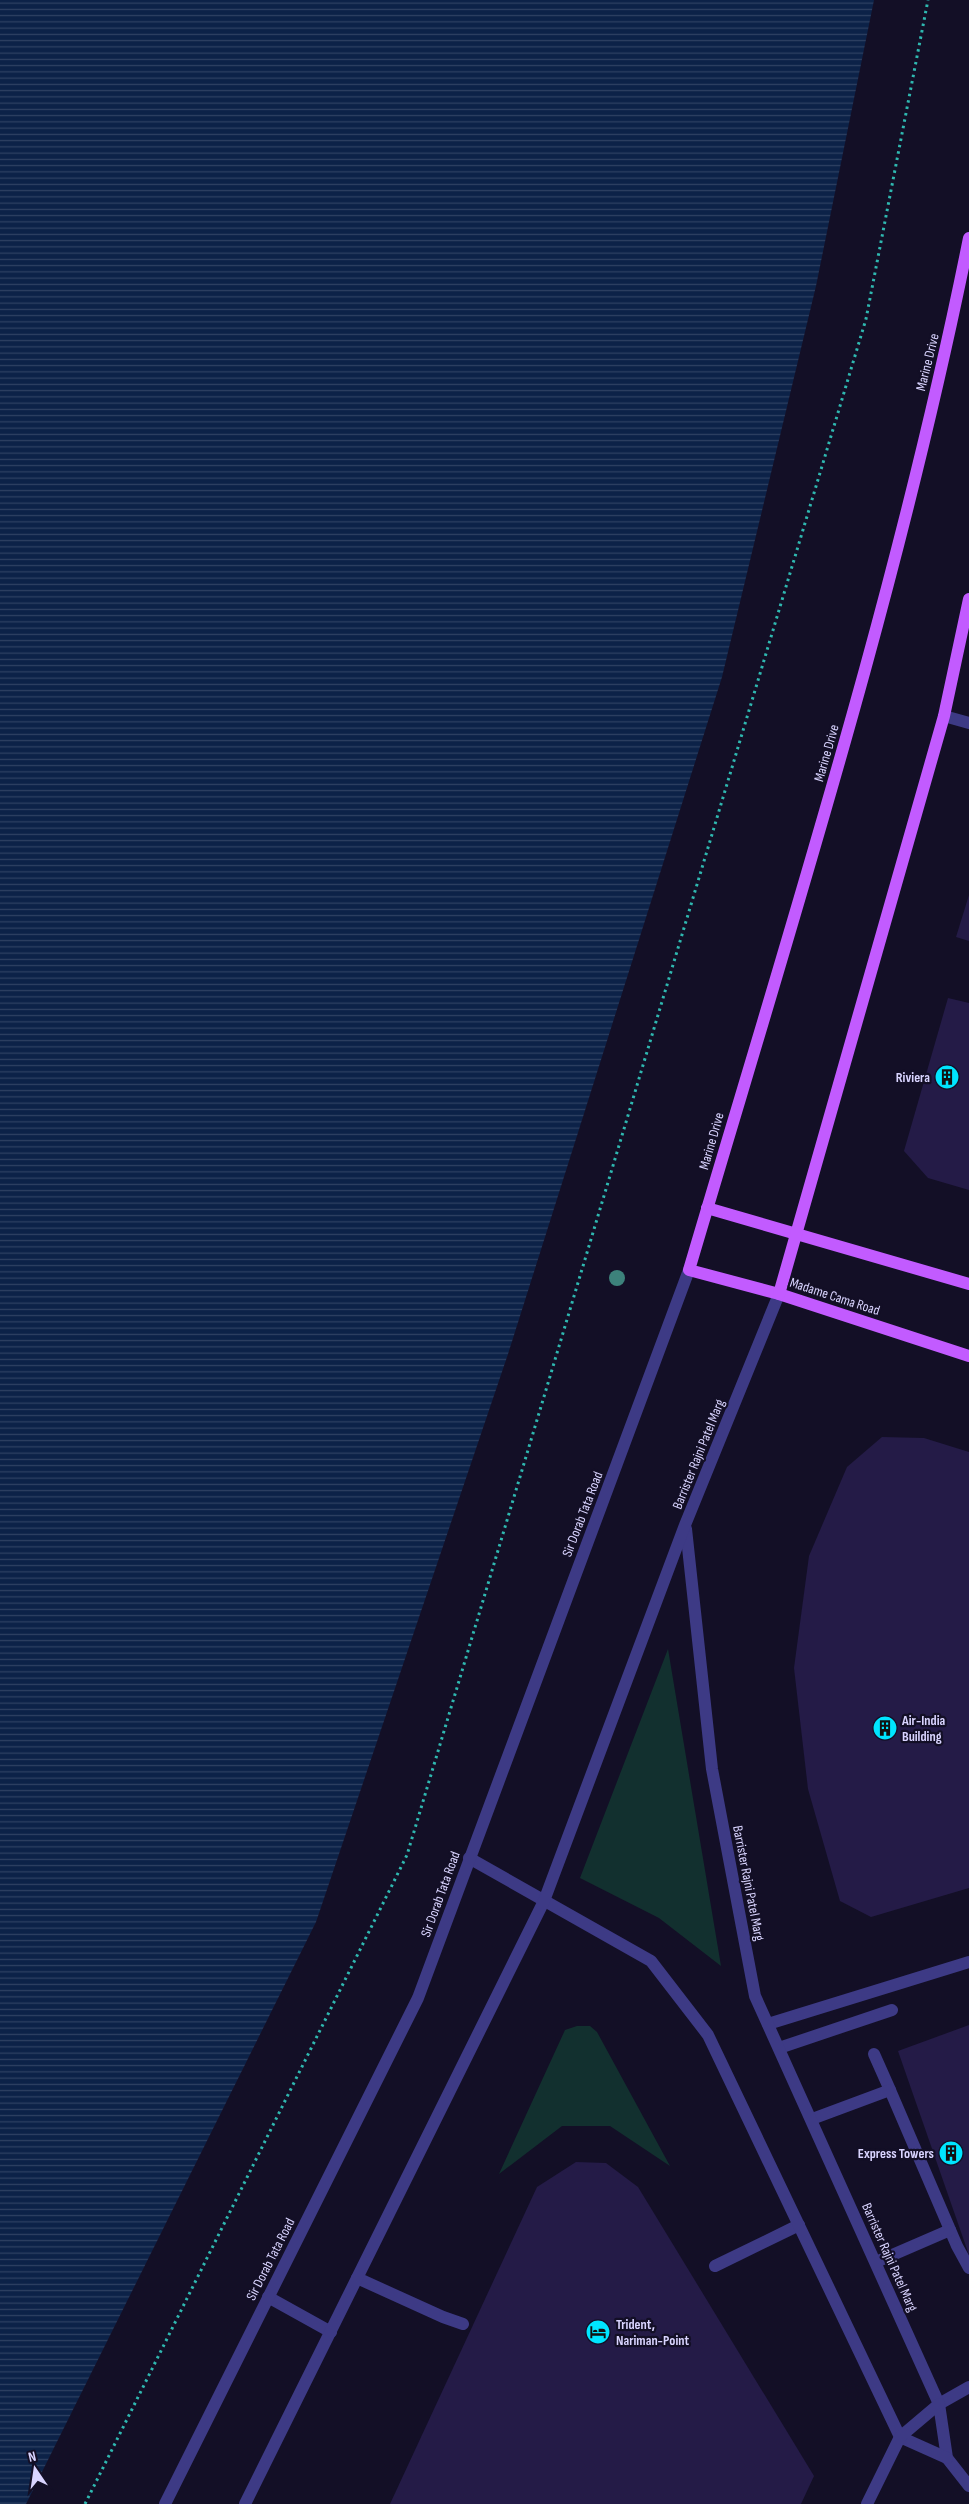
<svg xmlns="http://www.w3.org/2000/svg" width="969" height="2504" viewBox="0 0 969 2504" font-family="'Sofia Sans Condensed',sans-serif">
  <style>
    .garden { fill: #12302f }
    .water { fill: url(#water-rules) }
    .building { fill: #241b47 }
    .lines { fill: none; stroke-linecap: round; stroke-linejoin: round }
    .path { stroke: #2fb8b0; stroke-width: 3; stroke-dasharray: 2.5 4; stroke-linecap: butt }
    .service { stroke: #3d3a85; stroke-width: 12 }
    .minor { stroke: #3d3a85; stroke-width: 12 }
    .tertiary { stroke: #3d3a85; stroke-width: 12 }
    .primary { stroke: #c25bff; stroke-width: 12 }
    .tree { fill: #3d827b }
    .labels { text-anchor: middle; stroke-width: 4.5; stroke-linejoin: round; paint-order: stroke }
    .street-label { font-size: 14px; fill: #d9d4ff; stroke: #130f26 }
    .poi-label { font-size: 14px; font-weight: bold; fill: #d9d4ff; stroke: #130f26; text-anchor: end }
  </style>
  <defs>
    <pattern id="water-rules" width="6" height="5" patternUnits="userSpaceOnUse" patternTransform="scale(1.25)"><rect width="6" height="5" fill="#0c2248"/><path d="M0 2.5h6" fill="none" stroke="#2f4163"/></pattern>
  </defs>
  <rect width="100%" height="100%" fill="#130f26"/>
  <g class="garden">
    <polygon points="668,1649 721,1966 659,1918 580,1878"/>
    <polygon points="577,2026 590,2026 597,2032 670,2166 610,2126 562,2126 499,2174 565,2030"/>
  </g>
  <polygon class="water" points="0,0 874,0 816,286 722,677 508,1354 316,1922 26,2504 0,2504"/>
  <g class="building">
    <polygon points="969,895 969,941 956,937"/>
    <polygon points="948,998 969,1003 969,1190 928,1178 904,1151"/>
    <polygon points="882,1437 924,1438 969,1452 969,1888 871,1917 840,1901 808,1789 794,1668 809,1556 847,1467"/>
    <polygon points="969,2025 969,2255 898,2051"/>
    <polygon points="576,2162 606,2163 638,2187 814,2476 801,2504 390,2504 537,2187"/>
  </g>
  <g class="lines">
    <polyline class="path" points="85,2504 407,1855 866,319 928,0"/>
    <g class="service">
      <polyline points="944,716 969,723"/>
      <polyline points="768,2024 969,1962"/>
      <polyline points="779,2048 892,2010"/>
      <polyline points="874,2054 890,2090"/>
      <polyline points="812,2119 890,2090 957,2246 969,2268"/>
      <polyline points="876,2262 950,2230"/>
      <polyline points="715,2266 799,2225"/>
      <polyline points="357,2278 443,2317 463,2324"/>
    </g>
    <polyline class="minor" points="939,2404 969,2387"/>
    <g class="tertiary">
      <polyline points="686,1529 712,1769 755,1996 939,2404 947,2458 969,2486"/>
      <polyline points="469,1858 651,1961 708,2035 900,2437 947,2458"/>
      <polyline points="268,2297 331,2332"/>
      <polyline points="165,2504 418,1998 689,1270"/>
      <polyline points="245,2504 544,1901 685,1525 779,1294"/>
      <polyline points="867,2504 900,2437 939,2404"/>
    </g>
    <g class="primary">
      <path d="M969,238c-70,350 -179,690 -280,1032l90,24 190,62"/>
      <polyline points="707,1208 969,1284"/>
      <polyline points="779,1294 944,716 969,599"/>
    </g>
  </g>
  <circle class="tree" cx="617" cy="1278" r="8"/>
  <defs>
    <symbol id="building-disc" viewBox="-11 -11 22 22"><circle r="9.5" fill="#00e5ff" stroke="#130f26"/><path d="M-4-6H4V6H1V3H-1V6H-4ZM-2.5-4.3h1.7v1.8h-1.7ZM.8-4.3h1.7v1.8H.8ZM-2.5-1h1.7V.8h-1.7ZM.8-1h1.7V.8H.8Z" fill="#111"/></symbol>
    <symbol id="hotel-disc" viewBox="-11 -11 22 22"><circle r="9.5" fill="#00e5ff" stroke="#130f26"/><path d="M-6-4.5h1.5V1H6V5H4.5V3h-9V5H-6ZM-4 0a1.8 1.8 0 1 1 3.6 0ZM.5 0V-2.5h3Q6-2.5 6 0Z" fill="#111"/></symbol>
  </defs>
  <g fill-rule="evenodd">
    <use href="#building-disc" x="933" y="1063" width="28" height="28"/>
    <use href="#building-disc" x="871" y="1714" width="28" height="28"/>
    <use href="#building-disc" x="937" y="2139" width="28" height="28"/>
    <use href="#hotel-disc" x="584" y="2318" width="28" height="28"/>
  </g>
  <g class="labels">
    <g class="street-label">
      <text transform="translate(927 362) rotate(-76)" y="5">Marine Drive</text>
      <text transform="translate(826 753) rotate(-74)" y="5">Marine Drive</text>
      <text transform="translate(711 1141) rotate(-74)" y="5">Marine Drive</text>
      <text transform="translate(835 1296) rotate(18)" y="5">Madame Cama Road</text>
      <text transform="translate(698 1454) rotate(-68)" y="5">Barrister Rajni Patel Marg</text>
      <text transform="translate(582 1514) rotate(-69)" y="5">Sir Dorab Tata Road</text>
      <text transform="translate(749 1883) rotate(79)" y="5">Barrister Rajni Patel Marg</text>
      <text transform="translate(440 1894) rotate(-70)" y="5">Sir Dorab Tata Road</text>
      <text transform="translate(890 2257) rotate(66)" y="5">Barrister Rajni Patel Marg</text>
      <text transform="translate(270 2259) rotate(-63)" y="5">Sir Dorab Tata Road</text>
    </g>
    <g class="poi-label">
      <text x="930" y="1082">Riviera</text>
      <text x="902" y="1725" text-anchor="start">Air-India<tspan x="902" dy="16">Building</tspan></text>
      <text x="934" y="2158">Express Towers</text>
      <text x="616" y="2329" text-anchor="start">Trident,<tspan x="616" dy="16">Nariman-Point</tspan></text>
    </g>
  </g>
  <g transform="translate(35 2469) rotate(347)" stroke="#130f26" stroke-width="4" paint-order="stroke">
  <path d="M0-4L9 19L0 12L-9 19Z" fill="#d9d4ff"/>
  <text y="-8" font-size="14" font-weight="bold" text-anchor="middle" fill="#d9d4ff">N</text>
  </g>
</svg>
